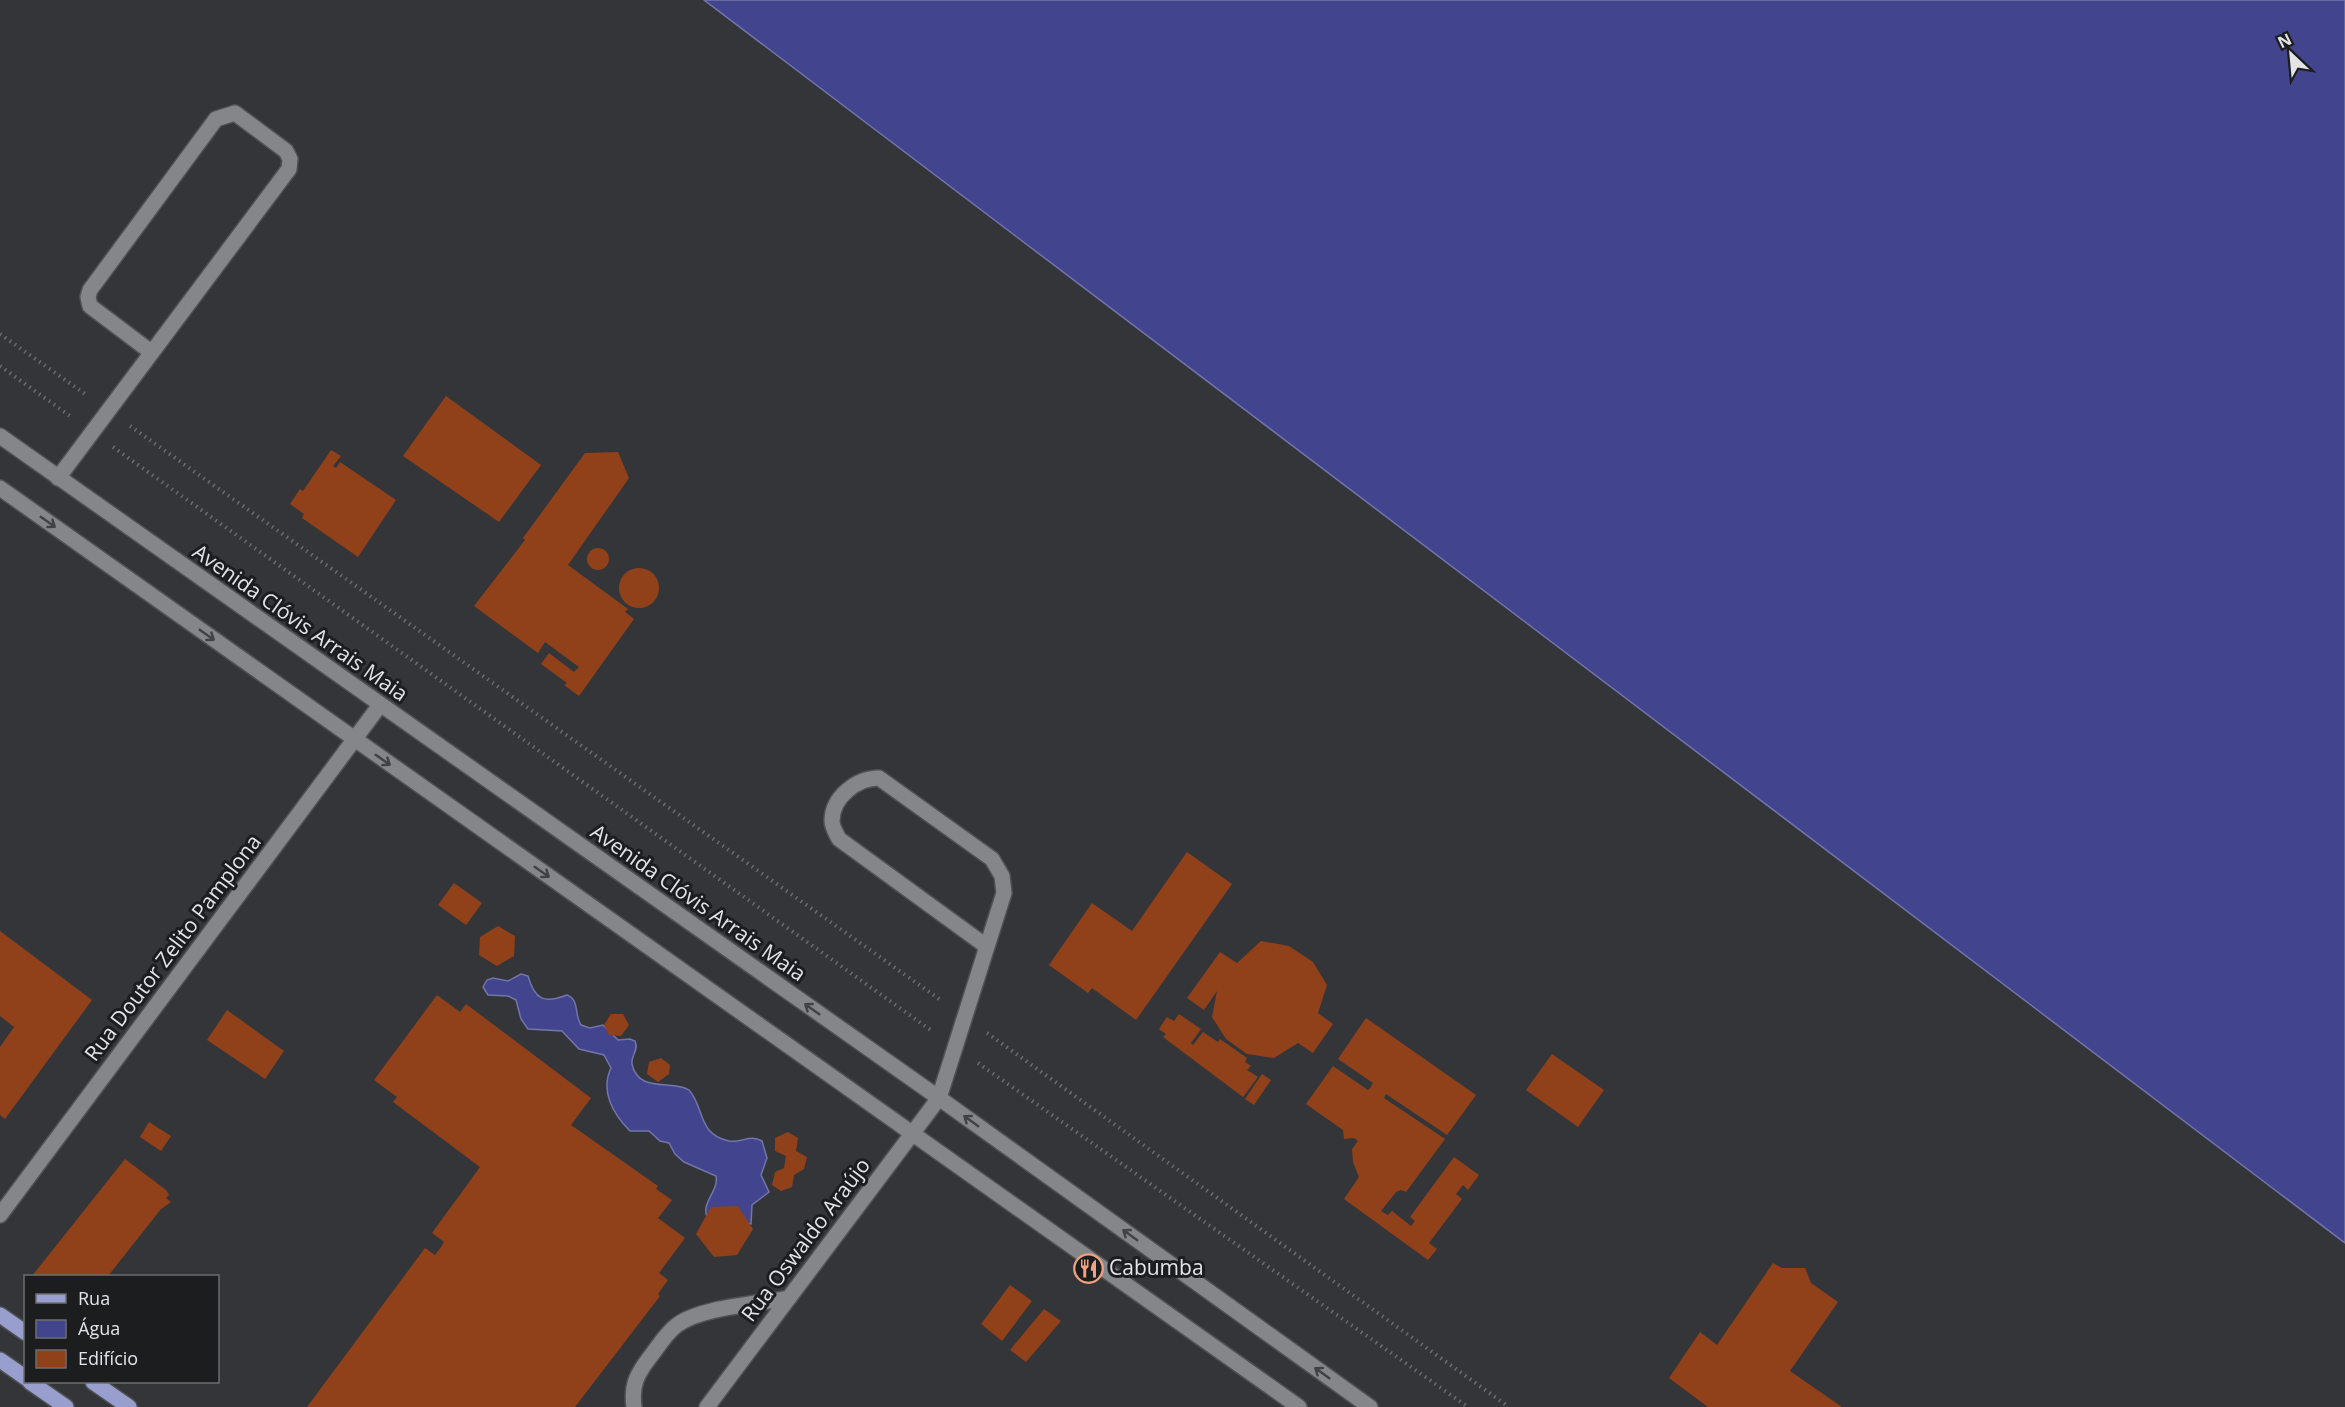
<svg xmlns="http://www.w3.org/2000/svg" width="2345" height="1407" viewBox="0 0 2345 1407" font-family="'Open Sans',sans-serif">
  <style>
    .water { fill: #42458e; stroke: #7275a9; stroke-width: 1.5 }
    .building { fill: #90411a }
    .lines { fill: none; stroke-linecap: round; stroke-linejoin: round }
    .lane-casing { stroke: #505154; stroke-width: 18 }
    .street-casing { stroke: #505154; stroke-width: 18 }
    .secondary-casing { stroke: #505154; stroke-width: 18 }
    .primary-casing { stroke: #505154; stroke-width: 18 }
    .path { stroke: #6b6c70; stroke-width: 4; stroke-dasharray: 1.5 4.5; stroke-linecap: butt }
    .lane { stroke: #85868a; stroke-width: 15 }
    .street { stroke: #85868a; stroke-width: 15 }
    .secondary { stroke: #85868a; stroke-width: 15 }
    .primary { stroke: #989ecd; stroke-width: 15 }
    .oneway { stroke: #414244 }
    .labels { text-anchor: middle; stroke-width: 6; stroke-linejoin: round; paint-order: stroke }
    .street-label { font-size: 21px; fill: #e3e4e7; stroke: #1c1d1f }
    .poi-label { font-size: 21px; fill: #e3e4e7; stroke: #1c1d1f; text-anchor: start }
  </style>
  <rect width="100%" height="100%" fill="#343539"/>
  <g class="water">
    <polygon points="704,0 2345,0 2345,1243"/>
    <path d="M521,974l7,2c7,24 16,28 39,19 13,5 7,20 14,30l9,3 13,-3 15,15 12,-1 5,2c4,9 -4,14 -3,23 6,30 41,15 57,26 16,18 8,44 40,51 13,2 21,-7 33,0l5,17 -6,17 8,17 -17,13 -1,19 -44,-7c-6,-15 12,-26 9,-41l-32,-14 -9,-8 -6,-11 -9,-2 -11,-10h-19c-17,-17 -30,-40 -19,-63l-7,-13 -25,-6 -17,-18 -34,-2 -7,-10 -5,-19 -8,-4 -20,-1 -5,-8 4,-7 6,-2 15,3z"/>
  </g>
  <g class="building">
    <polygon points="446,396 541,465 499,522 403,456"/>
    <polygon points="331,450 341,456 333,466 336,468 340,462 396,500 358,557 302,518 304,514 290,504 300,489 303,491"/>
    <polygon points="618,452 629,478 568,565 628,609 625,612 634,619 579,696 564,685 567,683 541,664 549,653 574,672 579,667 545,642 538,653 474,606 525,540 523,538 585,453"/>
    <circle cx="598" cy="559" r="11"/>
    <circle cx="639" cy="588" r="20"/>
    <polygon points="1187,852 1232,884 1136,1020 1092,988 1088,993 1049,965 1092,903 1132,931"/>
    <polygon points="454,883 482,903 466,925 438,905"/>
    <polygon points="498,926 515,936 514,956 497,966 479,955 480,937"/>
    <polygon points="0,931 92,1000 5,1119 0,1115 0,1047 14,1027 0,1016"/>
    <polygon points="1261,941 1289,946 1313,962 1327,985 1318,1013 1333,1024 1313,1053 1298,1043 1274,1058 1247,1054 1226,1039 1212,1017 1217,991 1204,1010 1187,998 1220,952 1237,963"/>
    <polygon points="437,995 460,1012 466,1004 591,1098 571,1125 658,1186 656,1189 672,1200 658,1218 685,1238 659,1273 668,1280 658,1294 660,1296 575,1407 307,1407 425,1248 435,1255 441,1247 444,1242 432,1233 480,1167 393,1102 397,1097 374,1080"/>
    <polygon points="227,1010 284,1051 265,1079 207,1040"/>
    <polygon points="611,1014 623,1014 629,1025 621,1036 609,1035 604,1025"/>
    <polygon points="1179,1014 1201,1029 1191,1043 1193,1045 1203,1032 1218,1042 1220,1039 1247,1058 1245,1062 1251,1066 1247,1070 1258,1077 1243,1097 1163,1037 1166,1034 1159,1029 1167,1017 1174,1021"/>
    <polygon points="1366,1018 1476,1095 1447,1135 1386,1094 1384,1098 1445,1139 1406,1192 1401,1190 1396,1192 1381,1211 1388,1215 1392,1211 1411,1226 1415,1221 1410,1217 1454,1157 1479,1175 1468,1190 1463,1185 1456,1194 1462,1199 1429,1243 1437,1249 1428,1260 1344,1199 1359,1177 1353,1162 1352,1149 1358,1141 1354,1138 1344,1139 1343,1130 1306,1104 1333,1066 1368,1090 1370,1088 1373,1083 1338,1059"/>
    <polygon points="1552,1054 1604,1090 1578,1127 1526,1090"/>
    <polygon points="661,1058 670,1065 669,1074 658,1082 647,1074 649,1062"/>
    <polygon points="1262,1074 1271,1080 1254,1105 1245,1099"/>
    <polygon points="149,1122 171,1136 161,1151 140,1137"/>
    <polygon points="788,1132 798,1138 796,1151 807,1157 804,1169 794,1175 792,1187 781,1191 772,1185 775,1172 784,1168 786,1156 775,1151 775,1138"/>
    <polygon points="125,1159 166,1190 169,1195 166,1198 171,1202 161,1209 108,1276 32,1276"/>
    <polygon points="738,1206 753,1229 737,1255 714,1257 696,1234 711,1207"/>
    <polygon points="1773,1263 1782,1268 1805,1268 1811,1283 1838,1302 1790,1371 1842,1407 1708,1407 1669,1378 1700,1332 1717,1345"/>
    <polygon points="1010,1285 1032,1301 1002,1341 981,1324"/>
    <polygon points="1044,1309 1061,1321 1026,1362 1010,1350"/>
  </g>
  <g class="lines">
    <defs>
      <g id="lane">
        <polyline points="58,478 289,169 290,159 286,151 235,113 216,119 90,290 88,297 90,306 151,352"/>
        <path d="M939,1098l65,-205 -2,-17 -10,-17 -113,-81c-22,0 -47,19 -47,43 0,6 4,12 7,18l147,107"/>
        <path d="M634,1407c-3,-22 3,-33 16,-50 8,-10 16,-24 27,-32 24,-18 81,-21 112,-27"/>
      </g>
      <g id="street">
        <polyline points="0,1215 380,705"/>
        <polyline points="707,1407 939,1098"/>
      </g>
      <g id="secondary">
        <polyline points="0,436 939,1098 1370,1407"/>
        <polyline points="0,488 1299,1407"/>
      </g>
      <g id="primary">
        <polyline points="0,1315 26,1333"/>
        <polyline points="0,1360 26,1378"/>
        <polyline points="30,1382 66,1407"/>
        <polyline points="93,1382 129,1407"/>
      </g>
    </defs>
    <use href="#lane" class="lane-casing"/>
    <use href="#street" class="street-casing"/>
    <use href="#secondary" class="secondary-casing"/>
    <use href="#primary" class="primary-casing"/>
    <g class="path">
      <polyline points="0,334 88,396"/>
      <polyline points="0,366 70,416"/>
      <polyline points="130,426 942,1001"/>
      <polyline points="113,447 932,1031"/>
      <polyline points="987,1033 1509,1407"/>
      <polyline points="978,1063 1468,1407"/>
    </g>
    <use href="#lane" class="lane"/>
    <use href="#street" class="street"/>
    <use href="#secondary" class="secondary"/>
    <use href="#primary" class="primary"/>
  </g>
  <defs><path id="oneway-shaft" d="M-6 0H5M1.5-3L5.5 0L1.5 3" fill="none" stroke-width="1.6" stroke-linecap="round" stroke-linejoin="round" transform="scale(1.5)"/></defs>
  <g class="oneway">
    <use href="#oneway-shaft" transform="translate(48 522) rotate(35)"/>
    <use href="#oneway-shaft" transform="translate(207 635) rotate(35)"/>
    <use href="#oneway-shaft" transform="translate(383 760) rotate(35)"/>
    <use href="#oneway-shaft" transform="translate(542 872) rotate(35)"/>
    <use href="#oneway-shaft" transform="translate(812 1009) rotate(-145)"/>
    <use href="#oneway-shaft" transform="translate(971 1121) rotate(-144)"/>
    <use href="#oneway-shaft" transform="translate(1130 1235) rotate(-144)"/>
    <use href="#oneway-shaft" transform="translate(1322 1373) rotate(-144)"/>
  </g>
  <defs>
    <symbol id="restaurant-ring" viewBox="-11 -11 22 22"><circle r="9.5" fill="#1c1d1f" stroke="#f1a17d" stroke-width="1.5"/><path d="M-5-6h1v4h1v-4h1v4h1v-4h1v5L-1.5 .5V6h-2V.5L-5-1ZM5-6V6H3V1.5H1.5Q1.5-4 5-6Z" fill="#f1a17d"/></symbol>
  </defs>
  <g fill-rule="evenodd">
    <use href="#restaurant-ring" x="1072" y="1252" width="33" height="33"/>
  </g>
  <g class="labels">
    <g class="street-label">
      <text transform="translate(300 623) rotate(35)" y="7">Avenida Clóvis Arrais Maia</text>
      <text transform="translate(698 903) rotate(35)" y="7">Avenida Clóvis Arrais Maia</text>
      <text transform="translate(173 948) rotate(-53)" y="7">Rua Doutor Zelito Pamplona</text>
      <text transform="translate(806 1240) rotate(-53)" y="7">Rua Oswaldo Araújo</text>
    </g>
    <g class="poi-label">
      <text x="1109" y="1275">Cabumba</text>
    </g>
  </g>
  <rect x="24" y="1275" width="195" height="108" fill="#1c1d1f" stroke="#6c6d6f" stroke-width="1.5"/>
  <rect x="36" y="1294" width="30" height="9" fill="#989ecd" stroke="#6c6d6f" stroke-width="1.5"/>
  <text x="78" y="1305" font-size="18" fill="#e3e4e7">Rua</text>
  <rect x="36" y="1320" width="30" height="18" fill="#42458e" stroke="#6c6d6f" stroke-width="1.5"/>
  <text x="78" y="1335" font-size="18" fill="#e3e4e7">Água</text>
  <rect x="36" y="1350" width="30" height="18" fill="#90411a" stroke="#6c6d6f" stroke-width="1.5"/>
  <text x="78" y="1365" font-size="18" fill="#e3e4e7">Edifício</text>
  <g transform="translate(2291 54) rotate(334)" stroke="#1c1d1f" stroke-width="4.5" paint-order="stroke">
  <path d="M0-4.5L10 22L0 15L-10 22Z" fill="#e3e4e7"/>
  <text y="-9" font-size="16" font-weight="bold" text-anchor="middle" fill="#e3e4e7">N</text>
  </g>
</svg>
